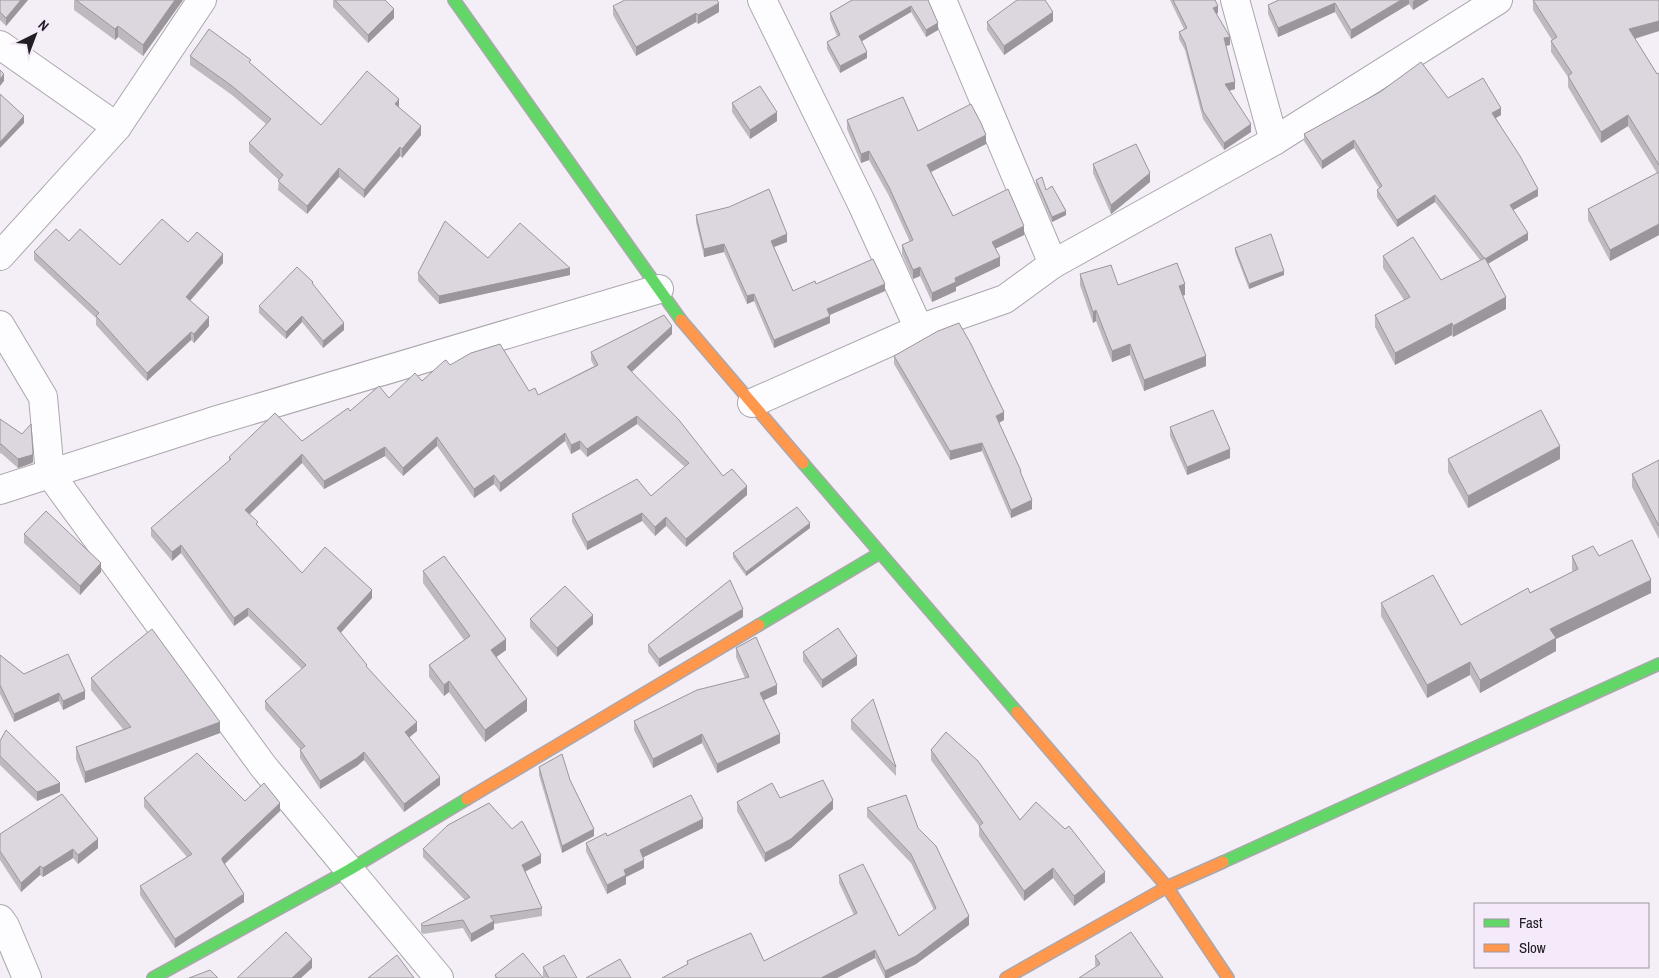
<svg xmlns="http://www.w3.org/2000/svg" width="1659" height="978" viewBox="0 0 1659 978" font-family="'Archivo Narrow',sans-serif">
  <style>
    .lines { fill: none; stroke-linecap: round; stroke-linejoin: round }
    .street-casing { stroke: #aba7ad; stroke-width: 30 }
    .fast-casing { stroke: #aba7ad; stroke-width: 14 }
    .slow-casing { stroke: #aba7ad; stroke-width: 14 }
    .street { stroke: #fdfcfe; stroke-width: 28 }
    .fast { stroke: #63d668; stroke-width: 11 }
    .slow { stroke: #ff974d; stroke-width: 11 }
    .wall { fill: #bdb9bf }
    .shaded-wall { fill: #9a969b }
    .building { fill: #dcd7de; stroke: #9a969b }
  </style>
  <rect width="100%" height="100%" fill="#f4eef6"/>
  <g class="lines">
    <defs>
      <g id="street">
        <polyline points="1235,0 1274,141"/>
        <polyline points="0,45 117,127 202,0"/>
        <polyline points="0,256 117,127"/>
        <polyline points="1053,264 1274,141 1498,0"/>
        <polyline points="0,325 43,397 50,474 263,766 439,978"/>
        <polyline points="919,329 1005,299 1053,264 942,0"/>
        <polyline points="752,403 919,329 862,204 762,0"/>
        <polyline points="0,490 211,422 659,289"/>
        <polyline points="0,919 5,926 27,978"/>
      </g>
      <g id="fast">
        <polyline points="454,0 681,320"/>
        <polyline points="803,463 1017,712"/>
        <polyline points="759,625 880,553"/>
        <polyline points="1223,862 1659,664"/>
        <polyline points="153,978 349,870 467,799"/>
      </g>
      <g id="slow">
        <polyline points="681,320 803,463"/>
        <polyline points="1017,712 1167,887 1228,978"/>
        <polyline points="467,799 759,625"/>
        <polyline points="1006,978 1167,887 1223,862"/>
      </g>
    </defs>
    <use href="#street" class="street-casing"/>
    <use href="#fast" class="fast-casing"/>
    <use href="#slow" class="slow-casing"/>
    <use href="#street" class="street"/>
    <use href="#fast" class="fast"/>
    <use href="#slow" class="slow"/>
  </g>
  <g class="wall">
    <polygon points="0,0 28,0 6,26 0,20"/>
    <polygon points="74,0 183,0 143,56 118,37 115,40 74,10"/>
    <polygon points="333,0 385,0 394,18 368,43 333,7"/>
    <polygon points="928,0 938,30 926,37 911,12 861,41 867,58 840,73 827,49 827,42 837,36 830,19 830,13"/>
    <polygon points="1170,0 1215,0 1218,13 1216,14 1230,45 1226,46 1235,89 1229,91 1251,132 1224,150 1203,119 1185,50 1179,39 1179,32 1184,29"/>
    <polygon points="1279,0 1429,0 1413,10 1409,4 1351,39 1335,12 1278,37 1268,14 1268,5"/>
    <polygon points="1533,0 1659,0 1659,31 1635,39 1657,74 1659,73 1659,235 1610,261 1588,220 1588,209 1657,173 1628,126 1601,143 1568,87 1568,77 1551,52 1551,41 1552,40 1533,10"/>
    <polygon points="613,6 719,12 698,24 696,22 636,56 613,15"/>
    <polygon points="1053,21 1004,55 987,30 987,22"/>
    <polygon points="190,56 251,64 321,125 399,107 421,135 402,158 400,156 364,198 339,177 307,214 278,190 279,180 249,152 249,143 266,124 232,95 190,65"/>
    <polygon points="1448,98 1501,115 1496,118 1538,196 1513,210 1528,240 1488,264 1506,309 1453,337 1452,335 1395,365 1375,327 1375,315 1404,300 1383,268 1383,256 1441,280 1480,260 1435,202 1397,227 1377,197 1377,190 1379,188 1354,148 1322,169 1304,141 1304,134"/>
    <polygon points="732,103 777,121 750,139 732,112"/>
    <polygon points="847,120 918,131 986,144 931,172 953,216 1024,235 995,249 1000,266 956,287 956,291 932,302 920,276 913,279 902,254 902,245 910,242 889,196 869,160 861,163 847,129"/>
    <polygon points="1093,164 1150,182 1111,214 1093,173"/>
    <polygon points="1036,180 1046,190 1066,215 1052,222 1036,184"/>
    <polygon points="696,215 787,242 774,247 793,291 816,284 885,291 830,315 830,323 774,348 754,301 747,304 724,252 704,257 696,222"/>
    <polygon points="188,242 223,263 190,301 209,326 194,343 191,340 147,381 96,325 96,318 34,260 34,252 120,265"/>
    <polygon points="1235,248 1284,275 1249,289 1235,252"/>
    <polygon points="488,258 570,275 439,304 418,281 418,273"/>
    <polygon points="1080,274 1118,285 1185,295 1182,295 1206,366 1144,391 1130,355 1112,362 1096,321 1093,323 1080,285"/>
    <polygon points="313,286 344,330 323,348 302,322 286,339 259,313 259,306"/>
    <polygon points="672,334 632,372 723,476 747,495 686,547 666,526 655,536 642,521 587,550 572,522 572,514 651,496 685,467 637,424 587,457 580,449 571,454 565,441 500,492 494,484 474,498 437,446 403,476 385,456 324,489 302,463 250,514 258,526 302,573 372,598 340,633 417,731 409,737 440,785 404,812 364,760 357,766 320,789 300,758 300,749 265,709 265,701 302,669 248,616 234,626 181,553 172,561 151,536 151,528 229,461 229,457 302,441 350,411 389,398 450,365 538,395 594,366 591,360 591,352"/>
    <polygon points="894,356 1004,420 999,423 1021,474 1032,509 1011,518 982,451 950,460 894,364"/>
    <polygon points="0,419 33,462 32,463 18,468 1,453 0,454"/>
    <polygon points="1170,427 1230,458 1187,475 1170,436"/>
    <polygon points="1448,459 1560,459 1468,508 1448,472"/>
    <polygon points="1659,460 1659,539 1632,487 1632,474"/>
    <polygon points="810,528 746,576 733,558 733,553"/>
    <polygon points="24,534 101,572 80,595 24,543"/>
    <polygon points="1572,556 1599,556 1651,593 1556,639 1556,651 1480,693 1470,675 1427,698 1381,616 1381,603 1461,625 1573,572 1572,569"/>
    <polygon points="423,571 506,650 496,657 527,711 485,742 449,692 444,696 429,677 429,665 464,640 423,583"/>
    <polygon points="743,617 659,667 648,652 648,645"/>
    <polygon points="530,619 593,624 557,657 530,627"/>
    <polygon points="736,648 777,694 764,700 780,743 717,773 702,743 653,768 634,730 634,721 745,678 736,657"/>
    <polygon points="803,652 857,665 822,688 803,661"/>
    <polygon points="0,655 24,674 85,699 63,710 59,701 14,722 0,694"/>
    <polygon points="91,678 220,733 85,783 76,759 76,747 123,729 91,690"/>
    <polygon points="851,720 896,767 896,776 851,729"/>
    <polygon points="0,741 60,792 37,801 0,765"/>
    <polygon points="931,750 1020,820 1105,882 1074,906 1053,878 1024,901 979,836 979,826 931,760"/>
    <polygon points="539,767 570,780 594,836 562,853 539,775"/>
    <polygon points="144,798 245,801 280,811 225,864 244,902 175,948 140,895 140,886 187,857 144,807"/>
    <polygon points="780,798 833,809 791,848 765,862 737,811 737,802"/>
    <polygon points="867,808 918,828 969,925 916,964 888,978 885,978 875,958 837,978 662,978 687,965 687,961 764,961 854,915 839,883 839,875 899,936 934,910 911,863 867,817"/>
    <polygon points="703,828 643,857 644,868 626,877 626,884 607,894 586,851 586,843 607,836"/>
    <polygon points="0,834 98,848 78,864 73,858 43,877 40,875 21,892 0,860"/>
    <polygon points="423,849 541,863 525,872 542,908 542,916 494,924 494,929 471,942 463,928 423,934 421,932 421,924 465,900 423,857"/>
    <polygon points="1095,956 1163,978 1096,967 1095,965"/>
    <polygon points="543,967 577,978 495,978 495,975 543,978"/>
  </g>
  <g class="shaded-wall">
    <polygon points="21,0 28,0 6,26 6,18"/>
    <polygon points="175,0 183,0 143,56 143,45"/>
    <polygon points="1401,0 1409,0 1409,4 1351,39 1351,30"/>
    <polygon points="1415,0 1429,0 1413,10 1413,1"/>
    <polygon points="719,3 719,12 698,24 698,15"/>
    <polygon points="1335,3 1335,12 1278,37 1278,28"/>
    <polygon points="911,6 911,12 859,43 859,36"/>
    <polygon points="1218,6 1218,13 1213,15 1213,8"/>
    <polygon points="394,9 394,18 368,43 368,35"/>
    <polygon points="1053,12 1053,21 1004,55 1004,46"/>
    <polygon points="696,13 696,22 636,56 636,47"/>
    <polygon points="1659,21 1659,31 1629,40 1629,29"/>
    <polygon points="938,23 938,30 926,37 926,30"/>
    <polygon points="118,26 118,37 115,40 115,29"/>
    <polygon points="1230,37 1230,45 1224,46 1224,38"/>
    <polygon points="867,52 867,58 840,73 840,66"/>
    <polygon points="4,74 4,81 0,86 0,79"/>
    <polygon points="1235,82 1235,89 1225,92 1225,84"/>
    <polygon points="399,99 399,108 395,104"/>
    <polygon points="1501,108 1501,115 1492,120 1492,113"/>
    <polygon points="777,112 777,121 750,139 750,130"/>
    <polygon points="1628,115 1628,126 1601,143 1601,132"/>
    <polygon points="24,116 24,123 0,148 0,142"/>
    <polygon points="1251,124 1251,132 1224,150 1224,143"/>
    <polygon points="421,126 421,135 402,158 402,149"/>
    <polygon points="986,135 986,144 927,174 927,165"/>
    <polygon points="1354,140 1354,148 1322,169 1322,161"/>
    <polygon points="400,147 400,156 364,198 364,190"/>
    <polygon points="869,151 869,160 861,163 861,154"/>
    <polygon points="339,168 339,177 307,214 307,206"/>
    <polygon points="1150,173 1150,182 1111,214 1111,205"/>
    <polygon points="1538,189 1538,196 1510,212 1510,205"/>
    <polygon points="1435,195 1435,202 1397,227 1397,220"/>
    <polygon points="1066,211 1066,215 1052,222 1052,217"/>
    <polygon points="1659,224 1659,235 1610,261 1610,250"/>
    <polygon points="1024,226 1024,235 992,250 992,242"/>
    <polygon points="1528,233 1528,240 1484,266 1484,259"/>
    <polygon points="787,234 787,242 771,248 771,241"/>
    <polygon points="724,244 724,252 704,257 704,249"/>
    <polygon points="223,254 223,263 186,305 186,297"/>
    <polygon points="1000,257 1000,266 956,287 956,291 932,302 932,293 955,278"/>
    <polygon points="920,267 920,276 913,279 913,270"/>
    <polygon points="570,268 570,275 439,304 439,296"/>
    <polygon points="1284,271 1284,275 1249,289 1249,284"/>
    <polygon points="885,284 885,291 827,316 827,309"/>
    <polygon points="1185,284 1185,295 1179,297 1179,286"/>
    <polygon points="754,294 754,301 747,304 747,296"/>
    <polygon points="1506,297 1506,309 1453,337 1453,326"/>
    <polygon points="1096,310 1096,321 1093,323 1093,312"/>
    <polygon points="302,316 302,322 286,339 286,332"/>
    <polygon points="830,316 830,323 774,348 774,340"/>
    <polygon points="209,317 209,326 194,343 194,334"/>
    <polygon points="344,323 344,330 323,348 323,341"/>
    <polygon points="1452,323 1452,335 1395,365 1395,353"/>
    <polygon points="672,326 672,334 627,376 627,367"/>
    <polygon points="191,332 191,340 147,381 147,373"/>
    <polygon points="1130,344 1130,355 1112,362 1112,351"/>
    <polygon points="1206,356 1206,366 1144,391 1144,380"/>
    <polygon points="1004,412 1004,420 996,424 996,416"/>
    <polygon points="637,416 637,424 587,457 587,449"/>
    <polygon points="565,433 565,441 500,492 500,483"/>
    <polygon points="437,437 437,446 403,476 403,468"/>
    <polygon points="580,441 580,449 571,454 571,445"/>
    <polygon points="982,443 982,451 950,460 950,451"/>
    <polygon points="1560,446 1560,459 1468,508 1468,496"/>
    <polygon points="385,447 385,456 324,489 324,481"/>
    <polygon points="1230,449 1230,458 1187,475 1187,467"/>
    <polygon points="33,453 33,462 32,463 18,468 18,459"/>
    <polygon points="302,454 302,463 245,518 245,510"/>
    <polygon points="494,475 494,484 474,498 474,489"/>
    <polygon points="747,486 747,495 686,547 686,539"/>
    <polygon points="1032,500 1032,509 1011,518 1011,510"/>
    <polygon points="642,513 642,521 587,550 587,542"/>
    <polygon points="666,517 666,526 655,536 655,527"/>
    <polygon points="810,523 810,528 746,576 746,572"/>
    <polygon points="181,545 181,553 172,561 172,552"/>
    <polygon points="101,563 101,572 80,595 80,586"/>
    <polygon points="1651,580 1651,593 1556,639 1556,651 1480,693 1480,680 1550,629"/>
    <polygon points="372,590 372,598 337,637 337,628"/>
    <polygon points="248,608 248,616 234,626 234,618"/>
    <polygon points="743,609 743,617 659,667 659,659"/>
    <polygon points="593,615 593,624 557,657 557,648"/>
    <polygon points="506,639 506,650 491,661 491,650"/>
    <polygon points="857,656 857,665 822,688 822,680"/>
    <polygon points="1470,662 1470,675 1427,698 1427,685"/>
    <polygon points="449,681 449,692 444,696 444,685"/>
    <polygon points="777,685 777,694 760,702 760,693"/>
    <polygon points="85,691 85,699 63,710 63,701"/>
    <polygon points="59,693 59,701 14,722 14,714"/>
    <polygon points="527,699 527,711 485,742 485,730"/>
    <polygon points="220,722 220,733 85,783 85,772"/>
    <polygon points="417,722 417,731 405,741 405,732"/>
    <polygon points="702,734 702,743 653,768 653,759"/>
    <polygon points="780,734 780,743 717,773 717,764"/>
    <polygon points="364,752 364,760 357,766 320,789 320,781"/>
    <polygon points="440,777 440,785 404,812 404,804"/>
    <polygon points="60,783 60,792 37,801 37,792"/>
    <polygon points="833,800 833,809 791,848 765,862 765,853"/>
    <polygon points="280,803 280,811 222,866 222,858"/>
    <polygon points="703,819 703,828 640,859 640,850"/>
    <polygon points="594,829 594,836 562,853 562,846"/>
    <polygon points="98,839 98,848 78,864 78,855"/>
    <polygon points="73,849 73,858 43,877 43,868"/>
    <polygon points="541,855 541,863 522,873 522,865"/>
    <polygon points="644,860 644,868 626,877 626,884 607,894 607,885 624,870"/>
    <polygon points="40,866 40,875 21,892 21,883"/>
    <polygon points="1053,868 1053,878 1024,901 1024,891"/>
    <polygon points="1105,872 1105,882 1074,906 1074,896"/>
    <polygon points="244,894 244,902 175,948 175,939"/>
    <polygon points="969,916 969,925 916,964 888,978 885,978 885,971"/>
    <polygon points="494,921 494,929 471,942 471,934"/>
    <polygon points="875,950 875,958 837,978 821,978"/>
    <polygon points="312,959 312,968 301,978 292,978"/>
  </g>
  <g class="building">
    <polygon points="0,0 21,0 6,18 0,12"/>
    <polygon points="76,0 175,0 143,45 118,26 115,29"/>
    <polygon points="335,0 385,0 394,9 368,35"/>
    <polygon points="625,0 717,0 719,3 698,15 696,13 636,47 613,6"/>
    <polygon points="852,0 928,0 938,23 926,30 911,6 859,36 867,52 840,66 827,42 840,35 830,13"/>
    <polygon points="1017,0 1045,0 1053,12 1004,46 987,22"/>
    <polygon points="1173,0 1215,0 1218,6 1213,8 1230,37 1224,38 1235,82 1225,84 1251,124 1224,143 1203,111 1185,43 1179,32 1187,28"/>
    <polygon points="1279,0 1401,0 1351,30 1335,3 1278,28 1268,5"/>
    <polygon points="1533,0 1659,0 1659,21 1629,29 1657,74 1659,73 1659,165 1628,115 1601,132 1568,76 1572,73 1551,41 1557,37"/>
    <polygon points="209,29 251,60 249,62 321,125 367,71 399,99 395,104 421,126 402,149 400,147 364,190 339,168 307,206 278,181 283,175 249,143 271,119 232,86 190,56"/>
    <polygon points="1421,62 1448,98 1483,78 1501,108 1492,113 1520,156 1538,189 1510,205 1528,233 1485,259 1485,258 1484,258 1435,195 1397,220 1377,190 1382,186 1354,140 1322,161 1304,134 1380,92"/>
    <polygon points="0,70 4,74 0,79"/>
    <polygon points="760,86 777,112 750,130 732,103"/>
    <polygon points="0,94 24,116 0,142"/>
    <polygon points="903,97 918,131 971,104 981,123 986,135 927,165 953,216 1008,189 1024,226 992,242 1000,257 955,278 956,282 932,293 920,267 913,270 902,245 913,240 889,187 869,151 861,154 847,120"/>
    <polygon points="1136,144 1150,173 1111,205 1093,164"/>
    <polygon points="1659,172 1659,224 1610,250 1588,209"/>
    <polygon points="1042,177 1046,190 1052,186 1066,211 1052,217 1036,180"/>
    <polygon points="769,189 787,234 771,241 793,291 815,281 816,284 873,259 885,284 827,309 830,316 774,340 754,294 747,296 724,244 704,249 696,215 729,207"/>
    <polygon points="162,219 188,242 197,232 223,254 186,297 209,317 194,334 191,332 147,373 96,316 99,313 34,252 56,229 69,241 80,229 120,265"/>
    <polygon points="445,221 488,258 520,223 570,268 439,296 418,273"/>
    <polygon points="1271,234 1284,271 1249,284 1235,248"/>
    <polygon points="1413,237 1441,280 1485,258 1506,297 1453,326 1452,323 1395,353 1375,315 1410,297 1383,256"/>
    <polygon points="1177,263 1185,284 1179,286 1206,356 1144,380 1130,344 1112,351 1096,310 1093,312 1080,274 1111,265 1118,285"/>
    <polygon points="297,267 313,282 312,283 344,323 323,341 302,316 286,332 259,306"/>
    <polygon points="664,315 672,326 627,367 679,420 723,476 732,469 747,486 686,539 666,517 655,527 642,513 587,542 572,514 637,479 651,496 689,463 637,416 587,449 580,441 571,445 565,433 500,483 494,475 474,489 437,437 403,468 385,447 324,481 302,454 245,510 258,522 256,524 302,573 325,547 372,590 337,628 367,665 366,666 417,722 405,732 440,777 404,804 364,752 357,758 320,781 300,750 305,746 265,701 306,665 248,608 234,618 181,545 172,552 151,528 231,459 229,457 275,413 302,441 348,408 350,411 379,386 389,398 415,373 422,381 444,361 446,360 450,365 471,353 500,344 529,391 535,388 538,395 598,365 591,352"/>
    <polygon points="959,323 971,344 1004,412 996,416 1021,471 1020,471 1032,500 1011,510 982,443 950,451 894,356 938,331"/>
    <polygon points="1213,410 1230,449 1187,467 1170,427"/>
    <polygon points="1541,410 1560,446 1468,496 1448,459"/>
    <polygon points="0,419 22,434 31,424 33,453 32,455 18,459 1,444 0,445"/>
    <polygon points="1659,460 1659,526 1632,474"/>
    <polygon points="797,507 810,523 746,572 733,553"/>
    <polygon points="46,511 101,563 80,586 24,534"/>
    <polygon points="1632,540 1651,580 1550,629 1556,638 1480,680 1470,662 1427,685 1381,603 1433,575 1461,625 1528,588 1530,593 1578,569 1572,556 1593,546 1599,556"/>
    <polygon points="444,556 506,639 491,650 527,699 485,730 449,681 444,685 429,665 470,636 423,571"/>
    <polygon points="730,580 743,609 659,659 648,645"/>
    <polygon points="565,586 593,615 557,648 530,619"/>
    <polygon points="838,628 857,656 822,680 803,652"/>
    <polygon points="152,629 220,722 85,772 76,747 131,727 91,678"/>
    <polygon points="756,637 777,685 760,693 780,734 717,764 702,734 653,759 634,721 697,690 749,677 736,648"/>
    <polygon points="68,654 85,691 63,701 59,693 14,714 0,685 0,655 24,674"/>
    <polygon points="873,699 896,767 851,720"/>
    <polygon points="6,730 60,783 37,792 0,756 0,741"/>
    <polygon points="946,732 978,761 1020,820 1036,802 1065,829 1069,826 1105,872 1074,896 1053,868 1024,891 979,826 983,823 931,750"/>
    <polygon points="197,753 245,801 264,783 280,803 222,858 222,860 244,894 175,939 140,886 192,854 144,798"/>
    <polygon points="562,754 570,780 594,829 562,846 539,767"/>
    <polygon points="823,780 833,800 791,839 765,853 737,802 772,783 780,798"/>
    <polygon points="62,794 98,839 78,855 73,849 43,868 40,866 21,883 0,851 0,834"/>
    <polygon points="691,795 703,819 640,850 644,860 624,870 626,875 607,885 586,843 606,833 607,836"/>
    <polygon points="906,795 918,828 936,846 969,916 916,956 885,971 875,950 821,978 662,978 688,964 687,961 751,933 764,961 857,913 839,875 863,864 899,936 936,908 911,854 867,808"/>
    <polygon points="489,803 512,829 522,821 541,855 522,865 542,908 490,916 494,921 471,934 463,920 423,926 421,924 470,897 423,849 448,825"/>
    <polygon points="286,932 312,959 292,978 237,978"/>
    <polygon points="1131,932 1163,978 1079,978 1100,964 1095,956"/>
    <polygon points="523,953 543,978 497,978 495,975"/>
    <polygon points="397,955 414,978 368,978"/>
    <polygon points="564,955 577,978 549,978 543,967"/>
    <polygon points="620,959 631,978 586,978"/>
    <polygon points="210,970 218,978 189,978"/>
  </g>
  <rect x="1474" y="903" width="175" height="65" fill="#f5eaf9" stroke="#a098a3"/>
  <rect x="1484" y="919" width="25" height="8" fill="#63d668" stroke="#a098a3"/>
  <text x="1519" y="928" font-size="15" fill="#211d23">Fast</text>
  <rect x="1484" y="944" width="25" height="8" fill="#ff974d" stroke="#a098a3"/>
  <text x="1519" y="953" font-size="15" fill="#211d23">Slow</text>
  <g transform="translate(35 35) rotate(42)" stroke="#f5eaf9" stroke-width="4" paint-order="stroke">
  <path d="M0-4L9 19L0 12L-9 19Z" fill="#211d23"/>
  <text y="-8" font-size="14" font-weight="bold" text-anchor="middle" fill="#211d23">N</text>
  </g>
</svg>
